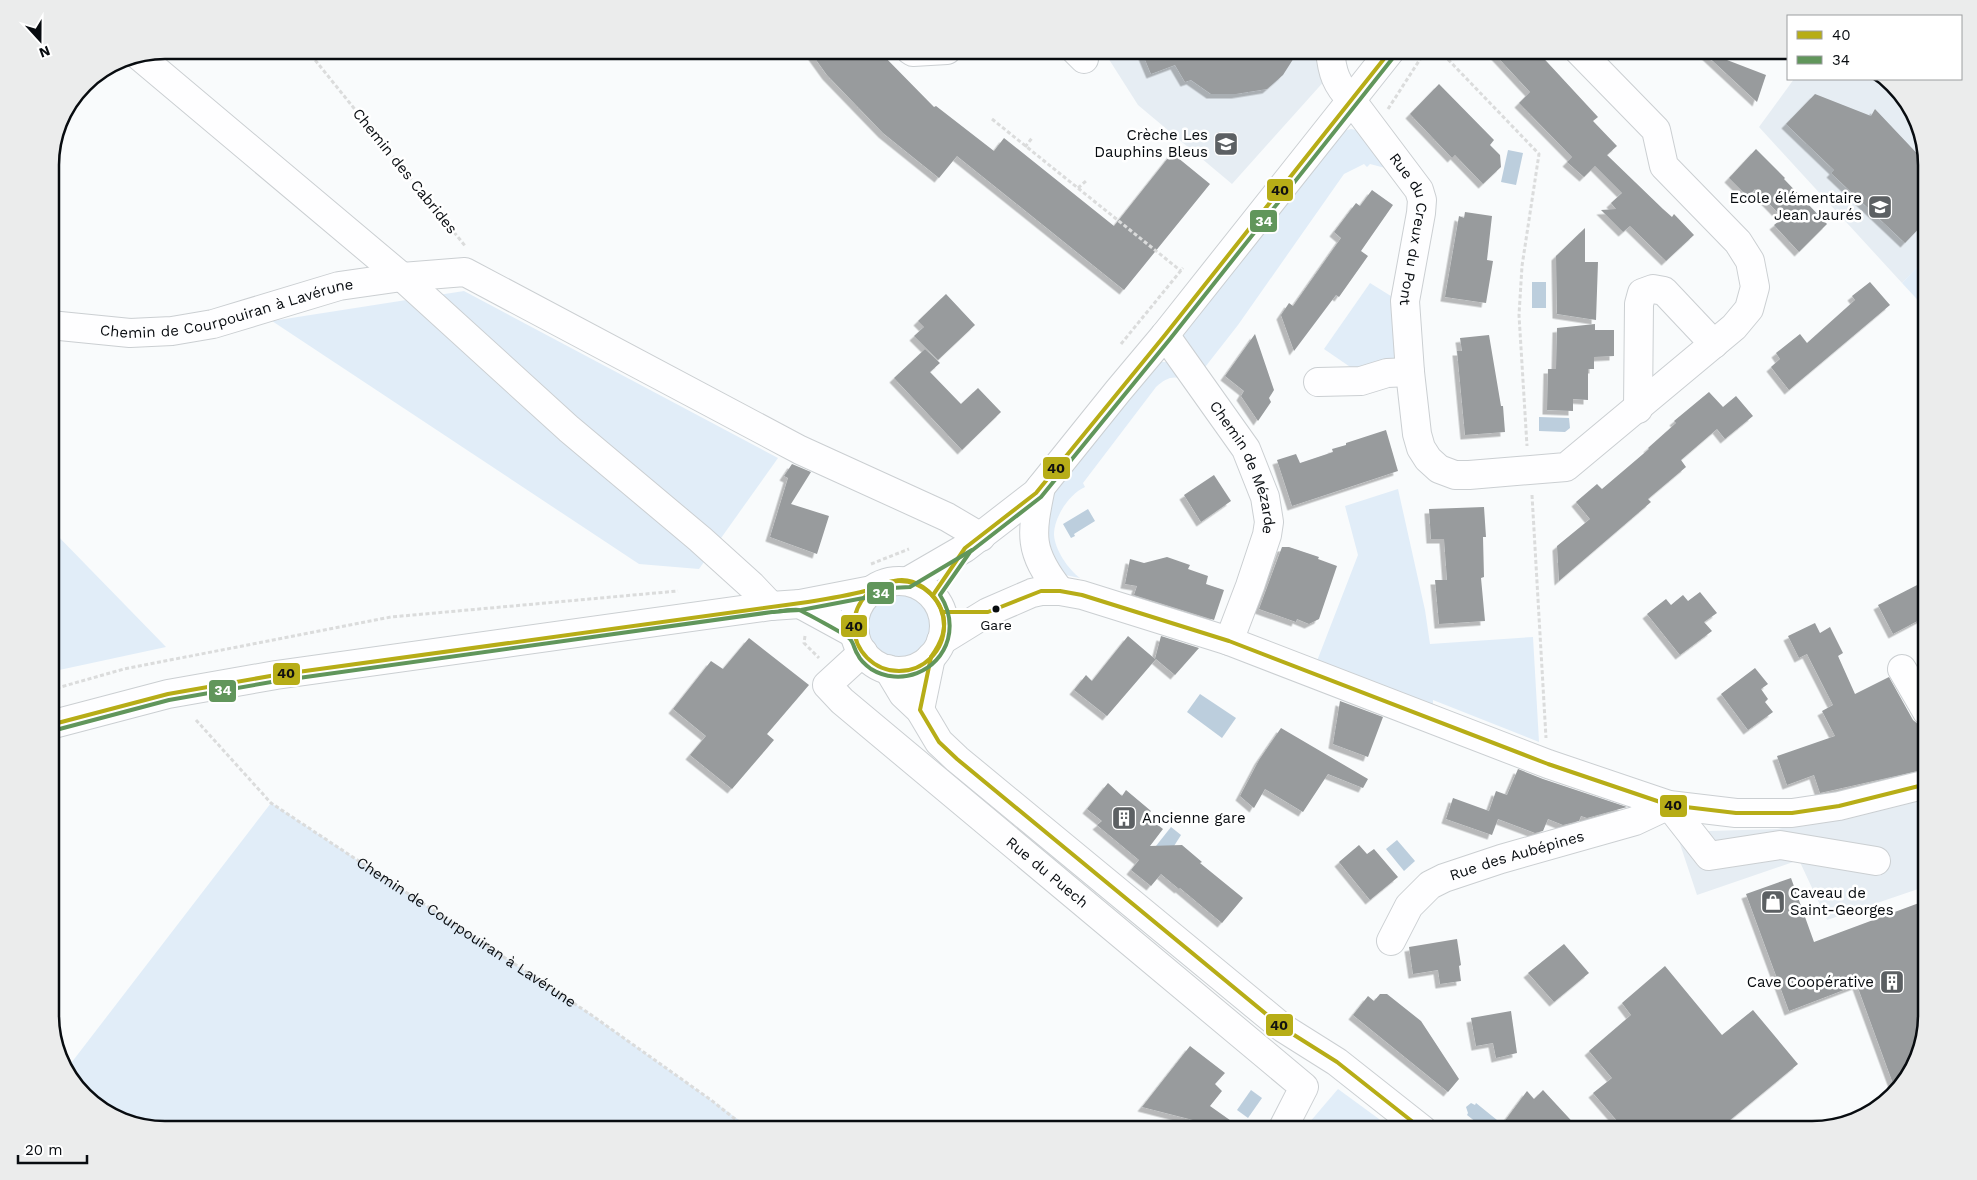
<svg xmlns="http://www.w3.org/2000/svg" width="1977" height="1180" viewBox="0 0 1977 1180" font-family="'Work Sans',sans-serif">
  <style>
    .built { fill: #e6edf3 }
    .green { fill: #e1edf8 }
    .water { fill: #bccedd }
    .building { fill: #989b9d; filter: url(#shadow) }
    .lines { fill: none; stroke-linecap: round; stroke-linejoin: round }
    .minor-casing { stroke: #cbcfd2; stroke-width: 30 }
    .path { stroke: #dbdcdc; stroke-width: 3; stroke-dasharray: 4 2.5; stroke-linecap: butt }
    .minor { stroke: #fefeff; stroke-width: 28 }
    .bus-1-casing { stroke: #fff; stroke-width: 8 }
    .bus-2-casing { stroke: #fff; stroke-width: 8 }
    .bus-1 { stroke: #b7ad17; stroke-width: 4 }
    .bus-2 { stroke: #61965b; stroke-width: 4 }
    .bus-dot { fill: #080c10; stroke: #fff; stroke-width: 2 }
    .labels { text-anchor: middle; stroke-width: 5; stroke-linejoin: round; paint-order: stroke }
    .bus-label { font-size: 14px; fill: #080c10; stroke: #fff }
    .poi-label { font-size: 15px; fill: #080c10; stroke: #fff; text-anchor: end }
    .street-label { font-size: 15px; fill: #080c10; stroke: #fff }
    .rim { fill: none; stroke: #080c10; stroke-width: 2.5 }
    .line-badge { stroke: #fff; stroke-width: 2 }
    .badge-label { font-size: 14px; text-anchor: middle; font-weight: bold; fill: #fff }
    .pale-badge-label { font-size: 14px; text-anchor: middle; font-weight: bold; fill: #111 }
  </style>
  <defs>
    <filter id="shadow"><feDropShadow dx="-4.5" dy="4.5" stdDeviation="0" flood-color="#0004"/></filter>
  </defs>
  <rect width="100%" height="100%" fill="#f9fbfc"/>
  <g class="built">
    <polygon points="1103,50 1323,50 1327,78 1232,184 1138,105"/>
    <polygon points="1794,79 1883,79 1911,107 1927,158 1927,257 1902,283 1759,127"/>
    <polygon points="1922,798 1927,803 1927,886 1827,920 1799,860 1697,895 1676,832 1777,829 1806,824"/>
  </g>
  <g class="green">
    <polygon points="1351,129 1361,131 1389,169 1370,164 1367,167 1364,164 1344,174 1238,325 1202,371 1177,337 1339,132"/>
    <polygon points="1927,257 1927,310 1902,283"/>
    <polygon points="1370,283 1394,298 1396,356 1394,360 1359,373 1324,349"/>
    <polygon points="464,291 778,458 699,569 639,564 272,321"/>
    <path d="M1159,362h9l18,18c-13,-5 -20,-2 -30,7l-73,96 2,4c-16,7 -31,30 -31,48 1,15 14,34 26,43l-25,-5 -8,-15 1,-45 2,-12 7,-16z"/>
    <polygon points="1398,489 1425,610 1430,644 1533,637 1539,742 1433,700 1433,705 1317,661 1358,555 1345,506"/>
    <polygon points="50,528 166,647 50,672"/>
    <circle cx="899" cy="625" r="37"/>
    <polygon points="271,803 590,1014 753,1130 165,1130 107,1114 65,1071"/>
    <polygon points="1338,1089 1394,1130 1303,1130"/>
  </g>
  <g class="water">
    <polygon points="1508,150 1523,153 1516,185 1501,182"/>
    <rect x="1532" y="282" width="14" height="26"/>
    <polygon points="1539,417 1569,418 1570,428 1565,432 1539,431"/>
    <polygon points="1088,509 1095,521 1074,534 1075,536 1071,538 1063,524"/>
    <polygon points="1200,694 1236,718 1222,738 1187,712"/>
    <polygon points="1171,827 1181,835 1169,854 1152,851"/>
    <polygon points="1397,840 1415,861 1404,871 1386,849"/>
    <polygon points="1251,1090 1262,1098 1248,1118 1237,1110"/>
    <polygon points="1471,1103 1475,1105 1476,1103 1497,1120 1489,1130 1486,1130 1467,1115 1468,1113 1466,1107"/>
  </g>
  <g class="building">
    <polygon points="809,50 878,50 934,107 936,106 994,151 1004,138 1114,226 1172,153 1210,184 1124,290 957,156 939,178 883,133 827,75"/>
    <polygon points="1141,50 1299,50 1283,75 1267,89 1236,94 1211,94 1191,80 1185,82 1175,65 1151,74"/>
    <polygon points="1491,50 1536,50 1598,117 1593,121 1617,146 1607,155 1663,209 1672,217 1674,214 1694,235 1666,261 1630,226 1623,232 1601,210 1616,209 1611,203 1622,193 1595,166 1584,177 1567,162 1572,157 1519,103 1530,92"/>
    <polygon points="1701,50 1766,75 1757,102"/>
    <polygon points="1439,84 1494,140 1490,145 1500,155 1501,167 1483,184 1455,155 1452,158 1410,114"/>
    <polygon points="1815,94 1871,116 1875,109 1927,164 1927,220 1905,243 1831,173 1834,170 1786,124"/>
    <polygon points="1756,149 1785,178 1784,179 1827,224 1799,252 1774,225 1783,218 1755,189 1748,197 1729,178"/>
    <polygon points="1372,190 1393,205 1361,251 1368,256 1339,297 1336,295 1294,351 1281,315 1289,303 1293,306 1341,238 1334,232 1356,203 1360,206"/>
    <polygon points="1465,212 1492,216 1487,260 1493,261 1486,303 1445,297 1459,216 1464,218"/>
    <polygon points="1585,228 1585,262 1598,262 1596,320 1557,314 1556,256"/>
    <polygon points="1870,282 1890,305 1789,390 1771,367 1780,359 1776,353 1800,334 1807,343 1855,300 1852,296"/>
    <polygon points="946,294 975,325 938,360 914,336 924,327 918,321"/>
    <polygon points="1595,324 1595,330 1614,330 1614,356 1594,357 1594,369 1588,369 1588,400 1573,399 1573,411 1547,410 1548,369 1556,369 1557,328"/>
    <polygon points="1255,334 1274,390 1269,398 1271,402 1258,421 1241,396 1244,391 1225,376"/>
    <polygon points="1489,335 1501,406 1503,406 1505,432 1465,435 1457,351 1462,351 1460,338"/>
    <polygon points="925,349 940,363 930,372 961,404 978,388 1001,412 962,450 894,378"/>
    <polygon points="1709,392 1723,407 1736,396 1753,416 1725,439 1717,429 1681,460 1686,467 1648,499 1651,502 1559,581 1557,546 1590,519 1576,502 1597,484 1602,489 1649,449 1648,448 1676,423 1674,421"/>
    <polygon points="1386,430 1398,471 1292,506 1277,460 1296,454 1300,463 1333,452 1332,449 1346,445 1346,443"/>
    <polygon points="792,464 811,472 791,504 829,516 817,554 770,537 788,478 784,476"/>
    <polygon points="1214,475 1231,501 1201,522 1184,495"/>
    <polygon points="1484,507 1486,537 1483,537 1484,577 1481,578 1485,621 1439,624 1435,580 1447,580 1444,539 1431,539 1429,509"/>
    <polygon points="1282,547 1289,547 1319,557 1318,559 1337,566 1319,619 1309,624 1297,619 1296,622 1259,609"/>
    <polygon points="1167,557 1190,565 1188,569 1208,576 1206,584 1224,590 1214,620 1134,595 1137,586 1125,584 1130,559 1144,563"/>
    <polygon points="1927,580 1927,616 1893,634 1878,605"/>
    <polygon points="1700,592 1717,613 1704,622 1712,631 1680,655 1647,614 1666,599 1671,605 1683,595 1688,601"/>
    <polygon points="1815,623 1820,633 1830,627 1843,653 1838,656 1855,694 1889,677 1913,720 1919,725 1924,727 1927,732 1927,769 1820,793 1814,775 1787,785 1777,756 1835,736 1822,711 1833,705 1807,654 1799,658 1788,636"/>
    <polygon points="1128,636 1155,659 1161,636 1199,648 1175,675 1156,659 1107,716 1074,690 1086,675 1092,681"/>
    <polygon points="749,638 809,685 767,734 774,740 732,789 690,755 706,736 673,709 711,661 723,669"/>
    <polygon points="1755,668 1768,684 1761,689 1768,699 1765,702 1773,712 1748,730 1721,694"/>
    <polygon points="1340,701 1383,717 1368,757 1333,744"/>
    <polygon points="1281,728 1368,779 1363,788 1328,774 1303,812 1265,789 1254,808 1240,796 1259,760"/>
    <polygon points="1518,769 1543,779 1627,807 1587,818 1581,816 1579,821 1563,825 1548,819 1543,831 1535,833 1498,819 1492,835 1446,819 1453,798 1489,811 1496,791 1507,795"/>
    <polygon points="1108,783 1122,796 1126,790 1151,811 1146,816 1163,829 1150,846 1182,845 1202,862 1200,863 1243,898 1222,923 1180,888 1179,889 1161,874 1151,886 1131,870 1139,860 1097,825 1102,821 1087,809"/>
    <polygon points="1359,845 1367,854 1374,849 1398,877 1370,900 1339,862"/>
    <polygon points="1791,878 1814,942 1927,900 1927,1015 1911,1073 1895,1089 1857,985 1789,1011 1746,894"/>
    <polygon points="1457,939 1461,965 1459,966 1461,981 1440,984 1438,970 1413,974 1409,947"/>
    <polygon points="1564,944 1589,973 1554,1002 1528,973"/>
    <polygon points="1665,966 1722,1035 1753,1010 1798,1064 1718,1130 1625,1130 1593,1093 1612,1078 1589,1051 1631,1015 1622,1003"/>
    <polygon points="1380,994 1387,994 1421,1021 1459,1079 1448,1092 1353,1015 1368,996 1374,1001"/>
    <polygon points="1511,1011 1517,1053 1496,1058 1493,1043 1476,1046 1471,1018"/>
    <polygon points="1190,1046 1225,1073 1215,1084 1222,1091 1210,1106 1244,1130 1232,1130 1142,1107"/>
    <polygon points="1543,1090 1580,1130 1498,1130 1527,1091 1534,1099"/>
  </g>
  <g class="lines">
    <defs>
      <g id="minor">
        <polyline points="910,50 913,52 947,50"/>
        <polyline points="1075,50 1084,59"/>
        <path id="s2" d="M1330,50c2,23 6,34 22,51l67,89 3,10 -1,13 -16,88 5,71 7,62 4,14 7,11 11,10 16,6h14l97,-8 168,-140 15,-18 6,-22 -5,-26 -12,-19 -74,-76 -8,-36 -78,-80"/>
        <polyline points="138,55 402,277 569,429 700,539 752,586 771,606"/>
        <path id="s3" d="M50,325l80,8 42,-2 41,-7 126,-38 63,-9 63,-5 335,178 147,67 34,20"/>
        <path id="s4" d="M1165,335l81,114 19,48 4,25 -2,13 -17,51 -21,55"/>
        <polyline points="1318,382 1361,381 1387,373 1410,372"/>
        <polyline points="1638,409 1639,304 1642,293 1653,289 1664,291 1714,344"/>
        <path d="M1041,487c-10,48 -13,64 19,104"/>
        <circle cx="899" cy="626" r="45"/>
        <polyline points="908,581 965,548 1036,493 1118,391 1165,335 1391,50"/>
        <polyline points="800,604 855,634"/>
        <polyline points="941,641 988,612 1032,593 1041,591 1060,591 1082,595 1229,641 1548,764 1669,805 1736,813 1792,813 1839,806 1927,784"/>
        <path id="s5" d="M863,652l-36,33 15,16 462,386 -22,43"/>
        <polyline points="888,669 903,694 920,710 939,742 957,759 1283,1028 1337,1062 1423,1130"/>
        <polyline points="1902,669 1927,712"/>
        <polyline points="920,710 931,657"/>
        <polyline points="50,725 168,694 276,675 771,606 800,604 872,590"/>
        <path id="s6" d="M1391,941l18,-35 21,-21 14,-7 57,-19 134,-38 34,-16 40,51 71,-11 96,16"/>
      </g>
    </defs>
    <use href="#minor" class="minor-casing"/>
    <g class="path">
      <polyline points="307,50 466,247"/>
      <polyline points="1439,50 1539,154 1522,266 1519,315 1527,446"/>
      <polyline points="1388,109 1426,50"/>
      <polyline points="992,119 1181,271"/>
      <polyline points="1025,147 1032,138"/>
      <polyline points="1078,188 1086,181"/>
      <polyline points="1121,344 1183,268"/>
      <polyline points="1532,495 1546,738"/>
      <polyline points="871,564 909,549"/>
      <polyline points="805,636 804,643 819,658"/>
      <polyline points="50,690 124,669 391,617 678,591"/>
      <path id="s1" d="M196,720l75,83 319,211 121,86 38,30"/>
    </g>
    <use href="#minor" class="minor"/>
    <defs>
      <g id="bus-1">
        <circle cx="899" cy="626" r="45"/>
        <polyline points="933,595 965,548 1036,493 1165,335 1391,50"/>
        <polyline points="942,612 988,612 1041,591 1060,591 1082,595 1229,641 1548,764 1669,805 1736,813 1792,813 1839,806 1927,784"/>
        <polyline points="931,657 920,710 939,742 957,759 1283,1028 1337,1062 1423,1130"/>
        <path d="M50,725l118,-31 108,-19 532,-73c19,-3 38,-6 57,-11 10,-2 19,-8 29,-10 20,-5 41,11 48,30 6,17 -1,32 -11,46"/>
      </g>
      <g id="bus-2">
        <polyline points="780,611 801,610 874,596 891,588 910,587 972,550"/>
        <path d="M52,731l117,-31 108,-19 495,-69c8,0 19,-3 27,-2 5,2 46,24 50,28 5,4 5,12 9,17 2,5 9,11 13,14 29,18 68,3 77,-30 4,-16 1,-30 -8,-44l30,-43 71,-55 129,-158 226,-285"/>
      </g>
    </defs>
    <use href="#bus-1" class="bus-1-casing"/>
    <use href="#bus-2" class="bus-2-casing"/>
    <use href="#bus-1" class="bus-1"/>
    <use href="#bus-2" class="bus-2"/>
  </g>
  <defs>
    <symbol id="school-square" viewBox="-11 -11 22 22"><rect x="-9" y="-9" width="18" height="18" rx="4" fill="#5c6063" stroke="#fff"/><path d="M0-5L7-2L0 1L-7-2ZM-4 1L0 2.5L4 1V4Q0 6-4 4Z" fill="#fff"/></symbol>
    <symbol id="building-square" viewBox="-11 -11 22 22"><rect x="-9" y="-9" width="18" height="18" rx="4" fill="#5c6063" stroke="#fff"/><path d="M-4-6H4V6H1V3H-1V6H-4ZM-2.5-4.3h1.7v1.8h-1.7ZM.8-4.3h1.7v1.8H.8ZM-2.5-1h1.7V.8h-1.7ZM.8-1h1.7V.8H.8Z" fill="#fff"/></symbol>
    <symbol id="shop-square" viewBox="-11 -11 22 22"><rect x="-9" y="-9" width="18" height="18" rx="4" fill="#5c6063" stroke="#fff"/><path d="M-5-2.5h2.3a2.7 3.5 0 0 1 5.4 0H5L5.5 6h-11ZM-1.5-2.5h3a1.5 2.3 0 0 0-3 0Z" fill="#fff"/></symbol>
  </defs>
  <g fill-rule="evenodd">
    <use href="#school-square" x="1212" y="130" width="28" height="28"/>
    <use href="#school-square" x="1866" y="193" width="28" height="28"/>
    <use href="#building-square" x="1110" y="804" width="28" height="28"/>
    <use href="#shop-square" x="1759" y="888" width="28" height="28"/>
    <use href="#building-square" x="1878" y="968" width="28" height="28"/>
  </g>
  <circle class="bus-dot" cx="996" cy="609" r="4.5"/>
  <g class="labels">
    <g class="bus-label">
      <text x="996" y="630">Gare</text>
    </g>
    <g class="poi-label">
      <text x="1208" y="140">Crèche Les<tspan x="1208" dy="17">Dauphins Bleus</tspan></text>
      <text x="1862" y="203">Ecole élémentaire<tspan x="1862" dy="17">Jean Jaurés</tspan></text>
      <text x="1142" y="823" text-anchor="start">Ancienne gare</text>
      <text x="1790" y="898" text-anchor="start">Caveau de<tspan x="1790" dy="17">Saint-Georges</tspan></text>
      <text x="1874" y="987">Cave Coopérative</text>
    </g>
    <g class="street-label">
      <text transform="translate(405 171) rotate(51)" y="5">Chemin des Cabrides</text>
      <text dy="5" stroke="none"><textPath href="#s2" startOffset="205">Rue du Creux du Pont</textPath></text>
      <text dy="5" stroke="none"><textPath href="#s3" startOffset="180">Chemin de Courpouiran à Lavérune</textPath></text>
      <text dy="5" stroke="none"><textPath href="#s4" startOffset="156">Chemin de Mézarde</textPath></text>
      <text dy="5" stroke="none"><textPath href="#s6" startOffset="161">Rue des Aubépines</textPath></text>
      <text dy="5" stroke="none"><textPath href="#s5" startOffset="338">Rue du Puech</textPath></text>
      <text dy="5" stroke="none"><textPath href="#s1" startOffset="346">Chemin de Courpouiran à Lavérune</textPath></text>
    </g>
  </g>
  <path d="M0 0H1977V1180H0ZM165 59H1812A106 106 0 0 1 1918 165V1015A106 106 0 0 1 1812 1121H165A106 106 0 0 1 59 1015V165A106 106 0 0 1 165 59Z" fill="#ebecec" fill-rule="evenodd"/>
  <path class="rim" d="M165 59H1812A106 106 0 0 1 1918 165V1015A106 106 0 0 1 1812 1121H165A106 106 0 0 1 59 1015V165A106 106 0 0 1 165 59Z"/>
  <g class="line-badge">
    <rect x="1266" y="178" width="28" height="24" rx="5" fill="#b7ad17"/>
    <rect x="1249" y="209" width="29" height="24" rx="5" fill="#61965b"/>
    <rect x="1042" y="456" width="29" height="24" rx="5" fill="#b7ad17"/>
    <rect x="866" y="581" width="29" height="24" rx="5" fill="#61965b"/>
    <rect x="840" y="614" width="28" height="24" rx="5" fill="#b7ad17"/>
    <rect x="272" y="662" width="29" height="24" rx="5" fill="#b7ad17"/>
    <rect x="208" y="679" width="29" height="24" rx="5" fill="#61965b"/>
    <rect x="1659" y="794" width="29" height="24" rx="5" fill="#b7ad17"/>
    <rect x="1265" y="1013" width="29" height="24" rx="5" fill="#b7ad17"/>
  </g>
  <g class="badge-label">
    <text x="1264" y="226">34</text>
    <text x="881" y="598">34</text>
    <text x="223" y="695">34</text>
  </g>
  <g class="pale-badge-label">
    <text x="1280" y="195">40</text>
    <text x="1056" y="473">40</text>
    <text x="854" y="631">40</text>
    <text x="286" y="678">40</text>
    <text x="1673" y="810">40</text>
    <text x="1279" y="1030">40</text>
  </g>
  <rect x="1787" y="15" width="175" height="65" fill="#ffffff" stroke="#9c9e9f"/>
  <rect x="1797" y="31" width="25" height="8" fill="#b7ad17" stroke="#9c9e9f"/>
  <text x="1832" y="40" font-size="15" fill="#080c10">40</text>
  <rect x="1797" y="56" width="25" height="8" fill="#61965b" stroke="#9c9e9f"/>
  <text x="1832" y="65" font-size="15" fill="#080c10">34</text>
  <g transform="translate(40 40) rotate(159)" stroke="#ffffff" stroke-width="4" paint-order="stroke">
  <path d="M0-4L9 19L0 12L-9 19Z" fill="#080c10"/>
  <text y="-8" font-size="14" font-weight="bold" text-anchor="middle" fill="#080c10">N</text>
  </g>
  <path d="M18 1155v8h69v-8" fill="none" stroke="#080c10" stroke-width="2.5"/>
  <text x="25" y="1155" font-size="15" fill="#080c10" stroke="#ffffff" stroke-width="4" paint-order="stroke">20 m</text>
</svg>
